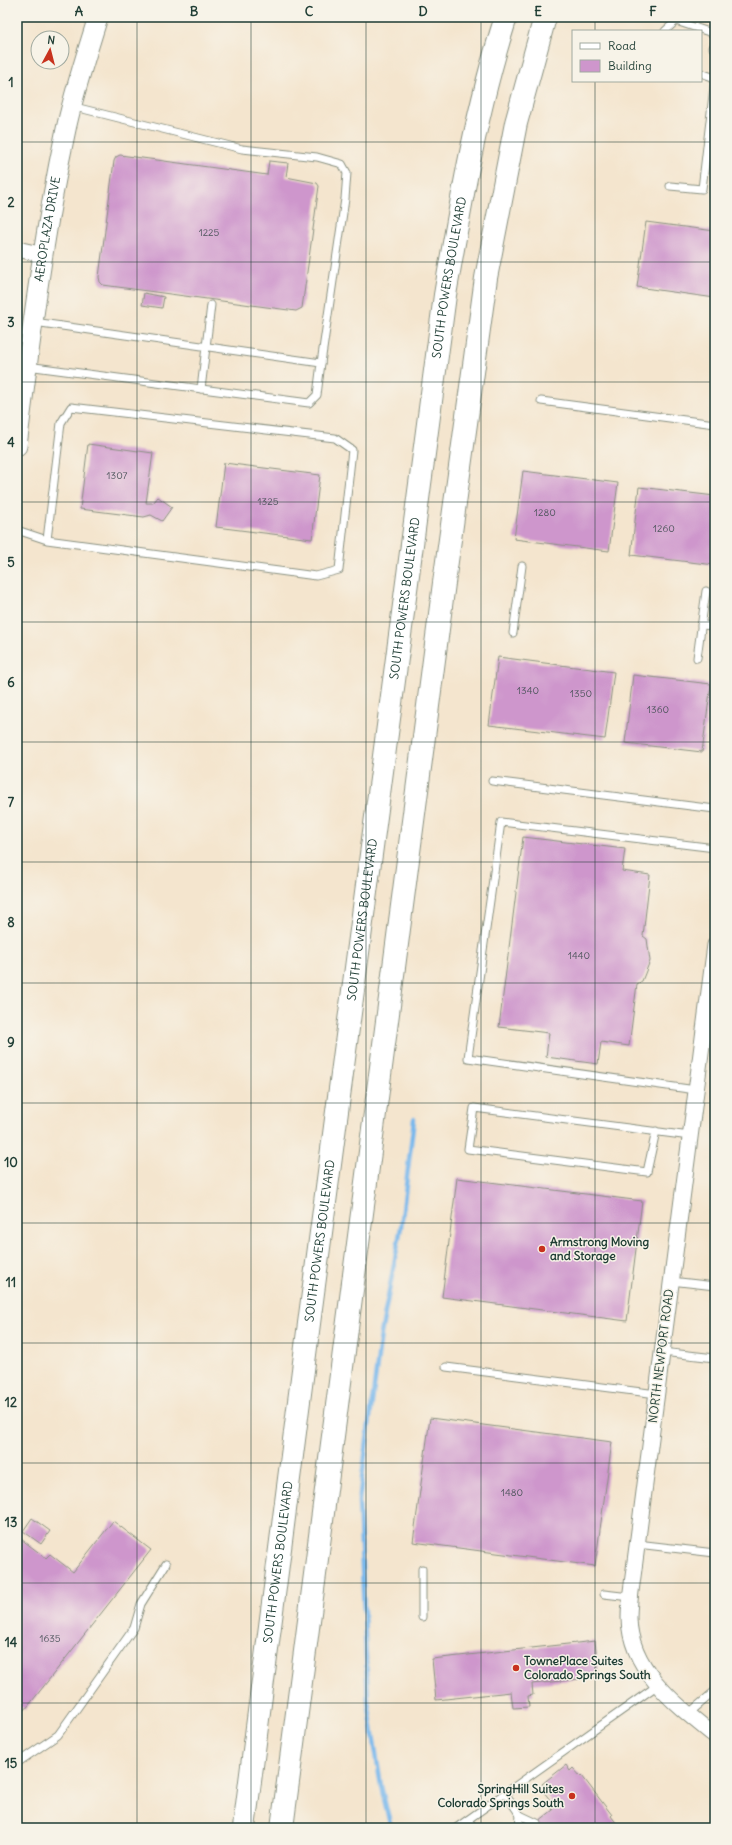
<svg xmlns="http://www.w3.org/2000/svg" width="732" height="1845" viewBox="0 0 732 1845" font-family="Delius,sans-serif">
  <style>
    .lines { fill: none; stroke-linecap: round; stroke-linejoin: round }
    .stream { stroke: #78b8ec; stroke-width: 4.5 }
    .building { fill: #ce96cc }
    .service-casing { stroke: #8a9181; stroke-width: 9 }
    .minor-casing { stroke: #8a9181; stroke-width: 17 }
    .tertiary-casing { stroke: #8a9181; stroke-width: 21 }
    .trunk-casing { stroke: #8a9181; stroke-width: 24 }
    .service { stroke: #fff; stroke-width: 7 }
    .minor { stroke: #fff; stroke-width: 15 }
    .tertiary { stroke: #fff; stroke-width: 19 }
    .trunk { stroke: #fff; stroke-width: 22 }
    .grid { fill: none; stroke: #1f3d34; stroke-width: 1; stroke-opacity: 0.55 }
    .poi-dot { fill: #c8321e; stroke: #f7f3e8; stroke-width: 1.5 }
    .labels { text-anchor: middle; stroke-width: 3; stroke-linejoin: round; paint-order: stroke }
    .number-label { font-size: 10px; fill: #4b535a }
    .street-label { font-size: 12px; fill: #1f3d34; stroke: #f7f3e8 }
    .poi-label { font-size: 12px; font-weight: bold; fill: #1f3d34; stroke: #f7f3e8; text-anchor: start }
    .neatline { fill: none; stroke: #1f3d34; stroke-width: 1.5 }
    .grid-label { font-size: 13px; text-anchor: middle; font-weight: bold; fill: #1f3d34 }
  </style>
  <rect width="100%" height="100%" fill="#f7f3e8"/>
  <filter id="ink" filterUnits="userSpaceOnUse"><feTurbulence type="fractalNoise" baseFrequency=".025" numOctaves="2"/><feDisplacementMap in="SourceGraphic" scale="8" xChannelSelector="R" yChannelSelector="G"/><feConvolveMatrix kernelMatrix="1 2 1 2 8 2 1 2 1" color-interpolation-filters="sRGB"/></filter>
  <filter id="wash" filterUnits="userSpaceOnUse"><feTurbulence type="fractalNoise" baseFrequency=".012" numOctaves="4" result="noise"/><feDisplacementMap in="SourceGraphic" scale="16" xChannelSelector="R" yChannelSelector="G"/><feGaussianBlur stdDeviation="0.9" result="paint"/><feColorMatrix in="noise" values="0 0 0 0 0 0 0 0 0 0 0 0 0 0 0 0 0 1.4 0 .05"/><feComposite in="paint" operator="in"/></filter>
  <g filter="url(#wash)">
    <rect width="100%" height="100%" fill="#f4e5ce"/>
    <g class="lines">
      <polyline class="stream" points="391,1828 381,1786 368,1701 359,1501 381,1334 401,1227 414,1119"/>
    </g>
    <g id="blocks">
      <g class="building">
        <polygon points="120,155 267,175 269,161 288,163 286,177 317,183 319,186 302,308 296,311 103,285 100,282 99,277 114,161 116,157"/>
        <polygon points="646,222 715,231 715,298 637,287"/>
        <polygon points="144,293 164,297 162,308 142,305"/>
        <polygon points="88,444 153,453 146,503 153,503 158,497 172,507 162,521 151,515 144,517 80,509"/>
        <polygon points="224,463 320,475 312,539 216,527"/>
        <polygon points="523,471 618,483 609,551 514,539"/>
        <polygon points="639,487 715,496 715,565 631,555"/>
        <polygon points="498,657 614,672 605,739 489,725"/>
        <polygon points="633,675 711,684 702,752 625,743"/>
        <polygon points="523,837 625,849 622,871 650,875 643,936 647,939 650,961 642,981 637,984 629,1046 601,1042 598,1064 546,1057 549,1033 499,1027"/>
        <polygon points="457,1178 642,1201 627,1321 442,1297"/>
        <polygon points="430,1418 612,1442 595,1566 413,1542"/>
        <polygon points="32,1518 50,1531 41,1544 23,1531"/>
        <polygon points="113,1521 151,1550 25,1710 17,1704 17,1536 46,1558 50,1554 73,1572"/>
        <polygon points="595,1641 599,1677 532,1684 533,1695 528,1696 529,1707 513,1708 511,1692 436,1700 432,1659"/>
        <polygon points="566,1765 570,1771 573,1768 581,1777 582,1776 612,1815 611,1816 620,1828 530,1828 553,1810 548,1803 551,1801 543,1791 546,1789 542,1784"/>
      </g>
    </g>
  </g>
  <g filter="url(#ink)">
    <use href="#blocks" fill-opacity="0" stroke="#8a9181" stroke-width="1"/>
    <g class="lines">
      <defs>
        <g id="service">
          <polyline points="665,31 676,21 715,34"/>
          <polyline points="713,48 715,42"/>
          <polyline points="701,73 715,78"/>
          <polyline points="71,106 242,149 317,157 342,164 347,173 345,199 321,363"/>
          <polyline points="670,186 702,189 715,78"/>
          <polyline points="27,366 309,403 317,395 321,363 34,322"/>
          <polyline points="201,389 211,305"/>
          <polyline points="541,401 715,424"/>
          <polyline points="17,530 47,540 316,576 339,570 352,450 335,438 71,407 61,423 47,540"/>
          <polyline points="701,625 715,626"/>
          <polyline points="513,633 522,566"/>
          <polyline points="697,658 706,591"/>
          <polyline points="492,781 715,809"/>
          <polyline points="696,1090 468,1058 501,822 715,848"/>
          <polyline points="656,1131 647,1172 468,1149 474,1108 690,1136"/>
          <polyline points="671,1281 715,1286"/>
          <polyline points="662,1352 715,1358"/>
          <polyline points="446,1367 657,1394"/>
          <polyline points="637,1544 715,1553"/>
          <polyline points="604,1594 630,1597"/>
          <polyline points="422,1617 422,1569"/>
          <polyline points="688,1714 715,1691"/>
          <polyline points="17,1763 58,1735 134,1628 141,1604 166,1564"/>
          <polyline points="505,1793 520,1815 519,1828"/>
          <polyline points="520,1815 537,1823"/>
          <polyline points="468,1820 474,1828"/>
          <polyline points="456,1828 658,1685"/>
        </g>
        <g id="minor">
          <polyline points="17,249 44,255"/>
          <path d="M715,945l-81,624c-2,16 -5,32 -5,49 1,53 49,88 86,118"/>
        </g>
        <g id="tertiary">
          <path id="s1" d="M17,446c13,-104 26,-209 48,-312 8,-40 21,-78 33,-117"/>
        </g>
        <g id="trunk">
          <path id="s2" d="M244,1828l67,-520 134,-1013c16,-94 32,-188 61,-278"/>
          <polyline points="282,1828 444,583 486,278 516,123 545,17"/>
        </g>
      </defs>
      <use href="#service" class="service-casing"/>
      <use href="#minor" class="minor-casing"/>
      <use href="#tertiary" class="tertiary-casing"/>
      <use href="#trunk" class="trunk-casing"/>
      <use href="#service" class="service"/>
      <use href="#minor" class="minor"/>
      <use href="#tertiary" class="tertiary"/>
      <use href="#trunk" class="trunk"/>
    </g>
  </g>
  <path class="grid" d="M137,17v1811M251,17v1811M366,17v1811M481,17v1811M595,17v14M595,81v1747M17,142h698M17,262h698M17,382h698M17,502h698M17,622h698M17,742h698M17,862h698M17,983h698M17,1103h698M17,1223h698M17,1343h698M17,1463h698M17,1583h698M17,1703h698"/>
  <g class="poi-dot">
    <circle cx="542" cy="1249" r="4"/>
    <circle cx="516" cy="1668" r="4"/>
    <circle cx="572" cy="1796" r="4"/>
  </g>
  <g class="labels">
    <g class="number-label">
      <text x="209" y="236">1225</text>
      <text x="117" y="479">1307</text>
      <text x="268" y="505">1325</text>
      <text x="545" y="516">1280</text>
      <text x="664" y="532">1260</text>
      <text x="528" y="694">1340</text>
      <text x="581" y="697">1350</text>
      <text x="658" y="713">1360</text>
      <text x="579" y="959">1440</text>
      <text x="512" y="1496">1480</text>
      <text x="50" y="1642">1635</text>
    </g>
    <g class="street-label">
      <text dy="4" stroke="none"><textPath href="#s1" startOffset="219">AEROPLAZA DRIVE</textPath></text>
      <text dy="4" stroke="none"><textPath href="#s2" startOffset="1564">SOUTH POWERS BOULEVARD</textPath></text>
      <text dy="4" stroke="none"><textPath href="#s2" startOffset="1240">SOUTH POWERS BOULEVARD</textPath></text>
      <text dy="4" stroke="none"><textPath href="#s2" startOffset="916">SOUTH POWERS BOULEVARD</textPath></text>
      <text dy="4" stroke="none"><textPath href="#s2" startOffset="592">SOUTH POWERS BOULEVARD</textPath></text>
      <text transform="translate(661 1356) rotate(-83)" y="4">NORTH NEWPORT ROAD</text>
      <text dy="4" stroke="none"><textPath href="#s2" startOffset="268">SOUTH POWERS BOULEVARD</textPath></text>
    </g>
    <g class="poi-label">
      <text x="550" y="1246">Armstrong Moving<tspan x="550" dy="14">and Storage</tspan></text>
      <text x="524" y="1665">TownePlace Suites<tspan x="524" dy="14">Colorado Springs South</tspan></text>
      <text x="564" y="1793" text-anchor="end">SpringHill Suites<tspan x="564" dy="14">Colorado Springs South</tspan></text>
    </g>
  </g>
  <rect width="732" height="1845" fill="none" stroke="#f7f3e8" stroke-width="44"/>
  <rect x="572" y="30" width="130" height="52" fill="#f7f3e8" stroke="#a1aaa0"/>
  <rect x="580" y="43" width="20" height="6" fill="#ffffff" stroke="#a1aaa0"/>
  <text x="608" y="50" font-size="12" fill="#1f3d34">Road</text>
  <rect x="580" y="60" width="20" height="12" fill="#ce96cc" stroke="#a1aaa0"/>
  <text x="608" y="70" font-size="12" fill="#1f3d34">Building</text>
  <g transform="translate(50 50) rotate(7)"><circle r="19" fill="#f7f3e8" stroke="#a1aaa0"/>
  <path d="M0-3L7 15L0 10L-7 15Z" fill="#c8321e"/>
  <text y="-6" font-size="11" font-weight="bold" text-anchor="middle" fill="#1f3d34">N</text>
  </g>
  <rect x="22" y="22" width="688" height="1801" class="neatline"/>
  <g class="grid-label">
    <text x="79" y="16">A</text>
    <text x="194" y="16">B</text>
    <text x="309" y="16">C</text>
    <text x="423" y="16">D</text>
    <text x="538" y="16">E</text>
    <text x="653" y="16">F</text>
    <text x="11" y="87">1</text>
    <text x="11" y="207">2</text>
    <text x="11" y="327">3</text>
    <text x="11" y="447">4</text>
    <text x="11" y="567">5</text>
    <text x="11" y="687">6</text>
    <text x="11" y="807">7</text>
    <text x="11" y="927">8</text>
    <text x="11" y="1047">9</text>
    <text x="11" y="1167">10</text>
    <text x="11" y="1287">11</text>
    <text x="11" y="1407">12</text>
    <text x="11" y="1527">13</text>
    <text x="11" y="1647">14</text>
    <text x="11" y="1768">15</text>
  </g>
</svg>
